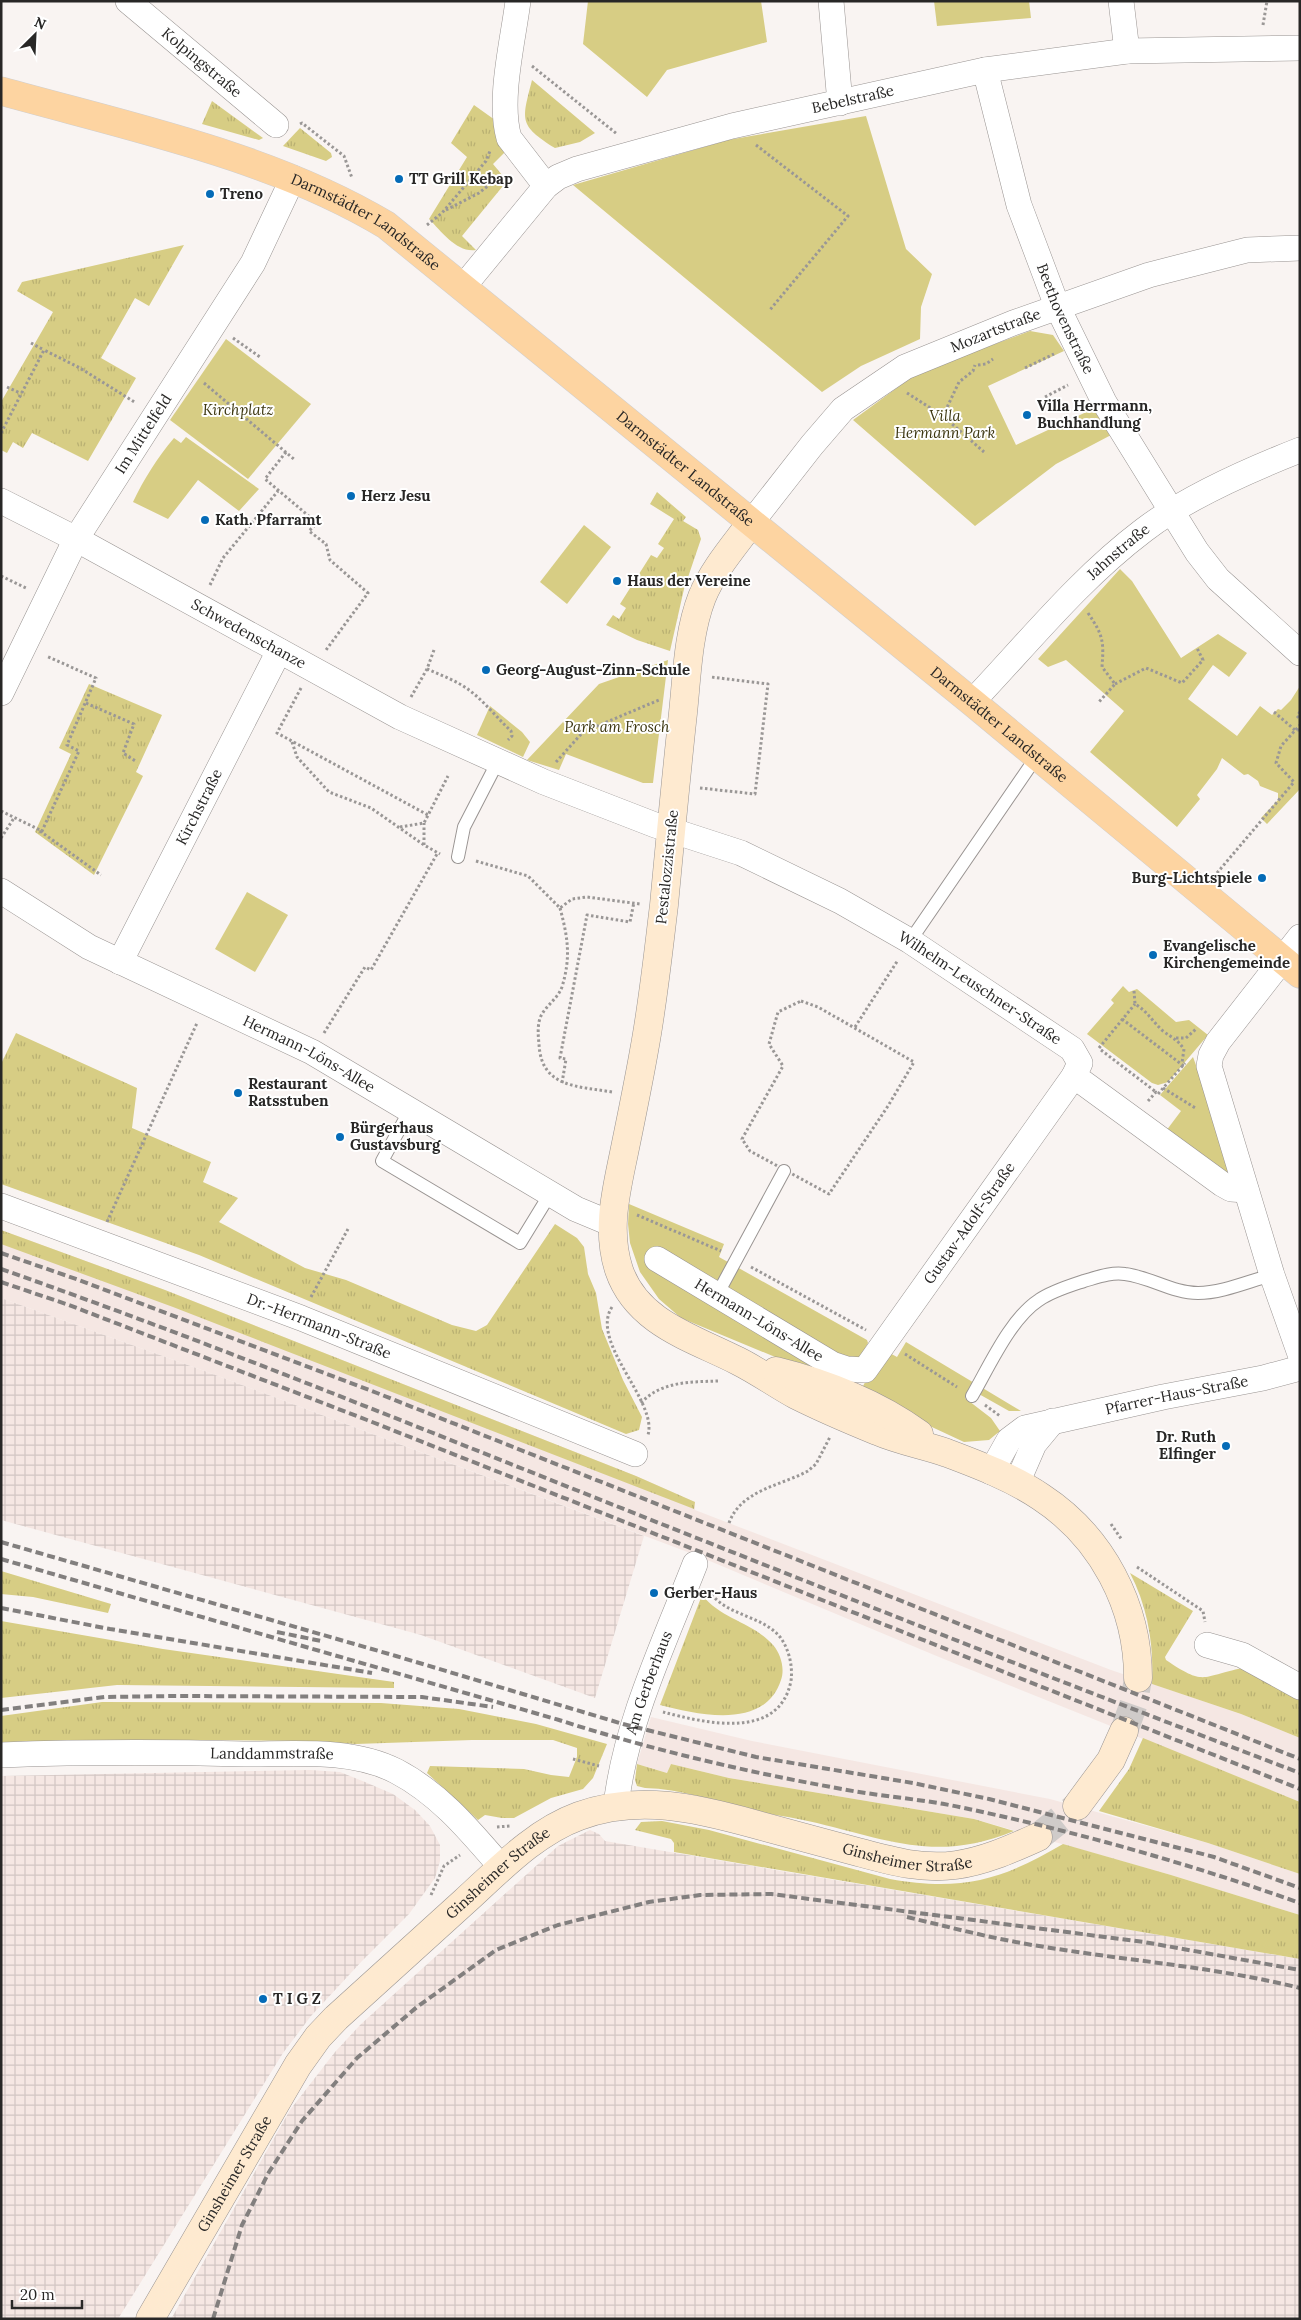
<svg xmlns="http://www.w3.org/2000/svg" width="1301" height="2320" viewBox="0 0 1301 2320" font-family="Lora,serif">
  <style>
    .built { fill: #f5e7e3 }
    .industrial { fill: url(#industrial-grid) }
    .grass { fill: url(#grass-tufts) }
    .green { fill: #d7cd84 }
    .lines { fill: none; stroke-linecap: round; stroke-linejoin: round }
    .secondary-tunnel { stroke: #cfcbc9; stroke-width: 28; stroke-dasharray: 28 14; stroke-linecap: butt }
    .lane-casing { stroke: #999492; stroke-width: 14 }
    .street-casing { stroke: #999492; stroke-width: 26 }
    .secondary-casing { stroke: #999492; stroke-width: 29 }
    .primary-casing { stroke: #d0cfcf; stroke-width: 29 }
    .path { stroke: #9a9796; stroke-width: 3; stroke-dasharray: 2.5 2.5; stroke-linecap: butt }
    .lane { stroke: #fff; stroke-width: 12 }
    .street { stroke: #fff; stroke-width: 25 }
    .secondary { stroke: #feead0; stroke-width: 28 }
    .primary { stroke: #fdd4a1; stroke-width: 28 }
    .rail { stroke: #827f7e; stroke-width: 4; stroke-dasharray: 8 4; stroke-linecap: butt }
    .poi-dot { fill: #056bb7; stroke: #fff; stroke-width: 2 }
    .labels { text-anchor: middle; stroke-width: 4; stroke-linejoin: round; paint-order: stroke }
    .street-label { font-size: 15px; fill: #282726; stroke: #fff }
    .poi-label { font-size: 15px; font-weight: bold; fill: #282726; stroke: #fff; text-anchor: start }
    .park-label { font-size: 15px; font-style: italic; fill: #3d3711; stroke: #fff }
  </style>
  <defs>
    <pattern id="industrial-grid" width="8" height="8" patternUnits="userSpaceOnUse" patternTransform="scale(1.25)"><rect width="8" height="8" fill="#f5e7e3"/><path d="M0 4h8M4 0v8" fill="none" stroke="#d2c6c3"/></pattern>
    <pattern id="grass-tufts" width="24" height="20" patternUnits="userSpaceOnUse" patternTransform="scale(1.25)"><rect width="24" height="20" fill="#d7cd84"/><path d="M3 7l-1-3M5 7V3M7 7l1-3M15 17l-1-3M17 17v-4M19 17l1-3" fill="none" stroke="#b9b072"/></pattern>
  </defs>
  <rect width="100%" height="100%" fill="#f9f4f2"/>
  <g class="built">
    <polygon points="1,1230 165,1290 636,1476 695,1502 695,1510 739,1527 1111,1670 1241,1714 1300,1738 1300,1802 939,1657 693,1554 210,1373 1,1298"/>
    <polygon points="651,1717 752,1741 1050,1799 1208,1843 1300,1874 1300,1915 1171,1875 974,1819 729,1778 671,1764 667,1773 637,1764"/>
  </g>
  <g class="industrial">
    <polygon points="1,1298 210,1373 644,1536 595,1698 421,1635 1,1520"/>
    <polygon points="310,1770 340,1772 365,1782 393,1794 415,1810 430,1826 440,1845 440,1861 435,1878 409,1914 362,1961 311,2016 283,2053 118,2319 1,2319 1,1776"/>
    <polygon points="590,1830 599,1834 605,1841 1300,1959 1300,2319 171,2319 290,2110 335,2052 361,2024 558,1846"/>
  </g>
  <g class="grass">
    <path d="M532,80l63,53 -15,9 -25,6c-37,-23 -33,-28 -23,-68z"/>
    <polygon points="212,101 263,138 259,140 202,124"/>
    <path d="M474,105l21,15 12,30 -14,14 14,17 -45,55 14,14c-19,3 -34,-18 -47,-31l38,-62 -16,-14z"/>
    <polygon points="300,128 331,153 332,157 326,161 283,146"/>
    <polygon points="184,245 149,306 135,298 101,358 136,378 88,461 32,433 23,448 13,442 7,453 1,450 1,402 53,312 17,291 22,282"/>
    <polygon points="657,492 686,517 683,521 698,530 701,539 684,589 670,651 637,640 606,625 613,615 619,619 626,608 620,604 651,555 657,558 664,548 658,544 674,519 650,504"/>
    <polygon points="89,684 162,715 136,772 143,776 94,875 35,832 71,754 59,748"/>
    <polygon points="16,1033 137,1088 132,1128 211,1162 203,1182 238,1198 219,1222 305,1268 346,1280 452,1325 476,1331 487,1325 555,1224 577,1238 584,1247 588,1274 596,1293 602,1329 623,1380 642,1417 639,1430 626,1434 199,1255 1,1184 1,1064"/>
    <polygon points="1,1230 165,1290 636,1476 695,1502 694,1509 173,1307 1,1244"/>
    <polygon points="1,1571 111,1604 108,1613 33,1597 1,1594"/>
    <path d="M1130,1573l63,38 -28,46 1,3c40,27 35,16 77,8l57,30v40l-59,-24 -89,-30c2,-39 -4,-76 -22,-111z"/>
    <path d="M702,1595c20,25 51,27 71,50 8,9 12,24 8,35 -16,50 -82,35 -121,25z"/>
    <polygon points="1,1621 163,1649 394,1682 394,1688 117,1685 1,1698"/>
    <polygon points="102,1702 381,1703 459,1709 536,1724 607,1744 593,1778 583,1789 551,1798 514,1818 502,1818 485,1815 478,1820 427,1773 430,1766 524,1769 551,1775 569,1777 577,1757 577,1748 553,1740 472,1740 356,1744 311,1741 214,1740 1,1742 1,1716"/>
    <polygon points="1143,1738 1300,1802 1300,1874 1208,1843 1099,1811 1129,1769"/>
    <path d="M637,1764l30,9 4,-9 58,14 245,41 40,12c-75,31 -123,10 -197,-8 -23,-6 -46,-8 -68,-13 -35,-9 -68,-21 -104,-22l-8,-2 -2,-6z"/>
    <path d="M662,1821l47,9 181,49c71,13 112,1 173,-35l108,31 129,40v44l-626,-107v-9l-3,-4 -36,-9 6,-8z"/>
  </g>
  <g class="green">
    <polygon points="588,1 761,1 767,42 667,70 647,97 583,44"/>
    <polygon points="934,1 1029,1 1031,18 937,26"/>
    <polygon points="866,116 906,249 932,274 921,307 920,339 861,366 822,392 573,185 728,140"/>
    <polygon points="1030,331 1053,335 1064,351 988,386 1016,445 1097,407 1113,434 1056,464 975,526 853,420 909,379 938,365"/>
    <polygon points="226,339 311,404 248,479 170,420"/>
    <path d="M186,437l73,52 -20,22 -41,-31 -30,39 -35,-17c11,-23 24,-44 41,-64l7,5z"/>
    <polygon points="584,525 611,547 567,604 540,582"/>
    <polygon points="1120,569 1132,581 1181,658 1218,634 1247,653 1229,677 1213,665 1188,699 1237,736 1260,706 1272,715 1278,709 1281,710 1291,700 1300,686 1300,789 1267,824 1261,818 1278,800 1278,793 1260,786 1258,781 1248,774 1244,775 1222,758 1217,769 1197,795 1200,799 1177,827 1090,752 1124,711 1066,660 1048,667 1038,659"/>
    <polygon points="668,660 653,783 643,783 566,754 559,770 527,760 599,684"/>
    <polygon points="490,706 522,732 530,742 523,757 477,735"/>
    <polygon points="247,892 288,915 255,972 215,949"/>
    <polygon points="1123,986 1129,992 1137,989 1176,1022 1189,1020 1208,1035 1168,1082 1158,1085 1152,1083 1087,1034 1114,1003 1111,1000"/>
    <polygon points="1193,1057 1233,1166 1228,1177 1166,1131 1181,1111 1160,1095"/>
    <polygon points="629,1204 724,1244 719,1257 867,1340 868,1343 848,1378 804,1369 681,1318 659,1299 640,1272 630,1243 628,1224"/>
    <polygon points="906,1342 1021,1411 1009,1411 970,1389 965,1398 991,1418 1000,1431 989,1440 964,1442 859,1393 876,1363 886,1351 897,1357"/>
  </g>
  <g class="lines">
    <g class="secondary-tunnel">
      <polyline points="1124,1731 1134,1703 1138,1678"/>
      <polyline points="1038,1837 1077,1806"/>
    </g>
    <defs>
      <g id="lane">
        <polyline points="458,857 464,827 497,763"/>
        <polyline points="910,941 1037,756"/>
        <polyline points="410,1110 382,1161 520,1243 550,1194"/>
        <polyline points="717,1295 784,1171"/>
        <path d="M972,1396c17,-29 38,-77 67,-96 13,-9 30,-14 45,-19 14,-4 27,-9 41,-7 25,3 48,19 73,19 24,0 51,-12 74,-18"/>
      </g>
      <g id="street">
        <path id="s1" d="M128,1l148,124"/>
        <path d="M518,1c-5,40 -20,99 -9,137l37,48"/>
        <polyline points="831,1 840,103"/>
        <polyline points="1121,1 1127,51"/>
        <path id="s2" d="M985,70l34,135 38,101 47,96 93,150 21,27 82,74"/>
        <path id="s3" d="M463,287l83,-101 12,-9 19,-8 155,-43 253,-56 142,-19 173,-3"/>
        <path id="s4" d="M1,501l75,38 324,178 144,65 111,43 86,28 99,48 70,40 162,108 8,14 -6,13 148,108 9,5 15,1"/>
        <path id="s5" d="M751,523l61,-78 31,-36 62,-42 108,-44 136,-48 98,-25 53,-2"/>
        <path id="s6" d="M1,693l75,-154 177,-276 40,-85"/>
        <path id="s7" d="M972,702c56,-59 107,-123 172,-172 43,-33 105,-60 156,-80"/>
        <path id="s8" d="M1,891l88,56 223,105 264,157 36,15"/>
        <polyline points="1300,937 1218,1042 1211,1055 1209,1066 1272,1275 1300,1354"/>
        <path id="s9" d="M120,962l159,-311"/>
        <path id="s10" d="M1,1206l300,112 334,136"/>
        <path id="s11" d="M657,1259l175,105 15,5 18,1 209,-294"/>
        <path id="s12" d="M991,1472l18,-32 16,-12 138,-31 100,-19 37,-10"/>
        <polyline points="1017,1483 1034,1444 1053,1421"/>
        <polyline points="1207,1645 1242,1655 1300,1687"/>
        <path id="s13" d="M1,1755c81,-3 162,-3 243,-1 49,0 107,-6 152,17 44,23 74,60 106,97"/>
        <path id="s14" d="M616,1806c9,-82 49,-165 79,-242"/>
      </g>
      <g id="secondary">
        <path d="M751,523c-17,23 -38,47 -49,74 -14,36 -15,78 -19,116 -7,64 -13,128 -19,192 -6,49 -11,98 -20,146 -6,34 -13,68 -20,102 -8,39 -18,77 -5,117 18,53 74,68 119,91 20,10 38,23 58,34 26,13 54,25 81,36 23,10 47,14 70,22 32,12 66,25 94,44 61,40 97,109 97,181"/>
        <path d="M776,1371c49,12 102,33 143,63"/>
        <polyline points="1077,1806 1111,1760 1124,1731"/>
        <path id="s15" d="M150,2319l148,-254 20,-28 18,-19c43,-39 86,-78 129,-117 35,-32 70,-69 114,-85 59,-22 117,-8 175,8 34,9 67,18 100,27 34,9 66,19 102,14 29,-4 55,-16 82,-28"/>
      </g>
      <g id="primary">
        <path id="s16" d="M1,91c129,36 270,65 385,134l586,477 328,272"/>
      </g>
    </defs>
    <use href="#lane" class="lane-casing"/>
    <use href="#street" class="street-casing"/>
    <use href="#secondary" class="secondary-casing"/>
    <use href="#primary" class="primary-casing"/>
    <g class="path">
      <polyline points="1263,25 1267,1"/>
      <polyline points="532,66 617,134"/>
      <polyline points="300,124 302,123 344,156 352,178"/>
      <polyline points="756,145 848,216 769,311"/>
      <polyline points="446,210 479,193 499,177"/>
      <polyline points="427,225 442,213 486,161 490,151"/>
      <polyline points="233,338 260,357"/>
      <polyline points="31,343 44,350"/>
      <polyline points="978,365 986,364 993,359"/>
      <polyline points="1025,368 1054,354"/>
      <polyline points="204,383 295,460"/>
      <polyline points="7,387 20,393"/>
      <polyline points="907,393 943,416 984,452"/>
      <polyline points="1045,397 1068,385"/>
      <polyline points="943,416 959,382 973,371 975,365"/>
      <polyline points="1,433 44,350 80,368 136,403"/>
      <polyline points="286,452 265,479 317,523 309,531 326,544 330,560 368,593 326,650"/>
      <polyline points="1,576 26,588"/>
      <polyline points="210,585 223,558 278,491"/>
      <path d="M1088,613c15,22 16,28 14,54l13,17 -16,18"/>
      <path d="M427,669c14,6 30,12 42,21 16,12 28,28 42,41l1,5 -4,4"/>
      <polyline points="1115,684 1146,668 1182,683 1203,660 1197,648"/>
      <polyline points="301,688 277,733 428,815"/>
      <polyline points="411,697 427,669 434,650"/>
      <polyline points="86,703 134,724 123,753 137,762"/>
      <polyline points="1274,712 1295,730 1300,730"/>
      <polyline points="1300,712 1297,716 1300,719"/>
      <polyline points="292,742 297,757 329,792 371,808 424,845 440,854"/>
      <polyline points="556,762 583,732 659,700"/>
      <polyline points="700,788 755,794 768,684 711,677"/>
      <polyline points="1,811 42,831 79,751 67,745 96,678 46,656"/>
      <polyline points="400,827 424,823 448,776"/>
      <polyline points="40,831 101,875"/>
      <polyline points="1,838 14,818"/>
      <polyline points="424,845 424,823"/>
      <polyline points="476,861 528,876 560,908 572,899 587,897 640,904"/>
      <polyline points="1217,873 1294,782 1276,763 1281,746 1300,725"/>
      <path d="M560,908c8,30 11,49 2,79 -4,11 -14,17 -20,27 -5,8 -4,21 -3,30 2,44 39,42 73,48"/>
      <path d="M1134,991l1,13c12,7 18,18 28,27 9,7 14,8 21,18l-2,14"/>
      <polygon points="801,1001 818,1007 914,1062 888,1106 829,1194 750,1151 742,1139 783,1066 769,1044 778,1012"/>
      <polyline points="1122,1019 1185,1067"/>
      <polyline points="855,1027 898,960"/>
      <polyline points="324,1033 365,967 371,970 437,854"/>
      <polyline points="1176,1038 1186,1038 1196,1029"/>
      <polyline points="1099,1048 1135,1004"/>
      <polyline points="1101,1050 1156,1092"/>
      <polyline points="562,1083 566,1059 560,1058 587,915 630,922 634,902"/>
      <polyline points="1163,1088 1197,1109"/>
      <polyline points="1148,1101 1156,1092 1158,1094 1185,1063"/>
      <polyline points="637,1215 721,1251"/>
      <polyline points="107,1222 197,1023"/>
      <polyline points="751,1267 866,1330"/>
      <polyline points="311,1297 348,1229"/>
      <path d="M612,1307c-23,35 46,94 36,128"/>
      <polyline points="905,1354 957,1387"/>
      <path d="M641,1403c20,-22 50,-21 77,-22"/>
      <polyline points="985,1405 1000,1416"/>
      <path d="M729,1523c12,-33 51,-37 79,-52l8,-7 14,-27"/>
      <polyline points="1111,1524 1122,1540"/>
      <polyline points="1137,1567 1203,1611 1205,1622"/>
      <path d="M663,1712c42,11 116,29 128,-31 2,-15 -2,-32 -11,-44 -18,-22 -54,-21 -70,-45"/>
      <polyline points="573,1759 599,1766"/>
      <polyline points="497,1827 510,1826"/>
      <polyline points="431,1895 444,1866 460,1855"/>
    </g>
    <use href="#lane" class="lane"/>
    <use href="#street" class="street"/>
    <use href="#secondary" class="secondary"/>
    <use href="#primary" class="primary"/>
    <g class="rail">
      <polyline points="1,1253 79,1280 377,1393 1300,1759"/>
      <path d="M1,1269c194,68 384,145 575,221 241,96 482,191 724,283"/>
      <polyline points="1,1282 69,1305 367,1420 1300,1789"/>
      <polyline points="1,1542 396,1656 623,1724 756,1757 913,1783 989,1799 1214,1857 1300,1888"/>
      <path d="M1,1559l558,161c93,30 188,52 283,69 41,8 82,10 122,19 114,24 226,56 336,95"/>
      <polyline points="1,1608 110,1629 372,1673"/>
      <polyline points="277,1632 321,1641"/>
      <polyline points="1,1710 105,1697 174,1696 422,1697 493,1707"/>
      <path d="M907,1917c46,11 91,23 138,30 85,14 171,20 255,41"/>
      <polyline points="213,2319 242,2225 269,2172 302,2121 357,2058 417,2007 496,1950 558,1925 649,1902 700,1895 771,1894 1144,1942 1300,1970"/>
    </g>
  </g>
  <g class="poi-dot">
    <circle cx="399" cy="179" r="5"/>
    <circle cx="210" cy="194" r="5"/>
    <circle cx="1027" cy="415" r="5"/>
    <circle cx="351" cy="496" r="5"/>
    <circle cx="205" cy="520" r="5"/>
    <circle cx="617" cy="581" r="5"/>
    <circle cx="486" cy="670" r="5"/>
    <circle cx="1262" cy="878" r="5"/>
    <circle cx="1153" cy="955" r="5"/>
    <circle cx="238" cy="1093" r="5"/>
    <circle cx="340" cy="1137" r="5"/>
    <circle cx="1226" cy="1446" r="5"/>
    <circle cx="654" cy="1593" r="5"/>
    <circle cx="263" cy="1999" r="5"/>
  </g>
  <g class="labels">
    <g class="street-label">
      <text dy="5" stroke="none"><textPath href="#s1" startOffset="96">Kolpingstraße</textPath></text>
      <text dy="5" stroke="none"><textPath href="#s3" startOffset="451">Bebelstraße</textPath></text>
      <text dy="5" stroke="none"><textPath href="#s16" startOffset="390">Darmstädter Landstraße</textPath></text>
      <text dy="5" stroke="none"><textPath href="#s2" startOffset="262">Beethovenstraße</textPath></text>
      <text dy="5" stroke="none"><textPath href="#s5" startOffset="319">Mozartstraße</textPath></text>
      <text dy="5" stroke="none"><textPath href="#s6" startOffset="296">Im Mittelfeld</textPath></text>
      <text dy="5" stroke="none"><textPath href="#s16" startOffset="795">Darmstädter Landstraße</textPath></text>
      <text dy="5" stroke="none"><textPath href="#s7" startOffset="210">Jahnstraße</textPath></text>
      <text dy="5" stroke="none"><textPath href="#s4" startOffset="281">Schwedenschanze</textPath></text>
      <text dy="5" stroke="none"><textPath href="#s16" startOffset="1200">Darmstädter Landstraße</textPath></text>
      <text dy="5" stroke="none"><textPath href="#s9" startOffset="174">Kirchstraße</textPath></text>
      <text transform="translate(667 867) rotate(-84)" y="5">Pestalozzistraße</text>
      <text dy="5" stroke="none"><textPath href="#s4" startOffset="1096">Wilhelm-Leuschner-Straße</textPath></text>
      <text dy="5" stroke="none"><textPath href="#s8" startOffset="349">Hermann-Löns-Allee</textPath></text>
      <text dy="5" stroke="none"><textPath href="#s11" startOffset="418">Gustav-Adolf-Straße</textPath></text>
      <text dy="5" stroke="none"><textPath href="#s11" startOffset="119">Hermann-Löns-Allee</textPath></text>
      <text dy="5" stroke="none"><textPath href="#s10" startOffset="340">Dr.-Herrmann-Straße</textPath></text>
      <text dy="5" stroke="none"><textPath href="#s12" startOffset="212">Pfarrer-Haus-Straße</textPath></text>
      <text dy="5" stroke="none"><textPath href="#s14" startOffset="128">Am Gerberhaus</textPath></text>
      <text dy="5" stroke="none"><textPath href="#s13" startOffset="271">Landdammstraße</textPath></text>
      <text dy="5" stroke="none"><textPath href="#s15" startOffset="1008">Ginsheimer Straße</textPath></text>
      <text dy="5" stroke="none"><textPath href="#s15" startOffset="572">Ginsheimer Straße</textPath></text>
      <text dy="5" stroke="none"><textPath href="#s15" startOffset="168">Ginsheimer Straße</textPath></text>
    </g>
    <g class="poi-label">
      <text x="409" y="184">TT Grill Kebap</text>
      <text x="220" y="199">Treno</text>
      <text x="1037" y="411">Villa Herrmann,<tspan x="1037" dy="17">Buchhandlung</tspan></text>
      <text x="361" y="501">Herz Jesu</text>
      <text x="215" y="525">Kath. Pfarramt</text>
      <text x="627" y="586">Haus der Vereine</text>
      <text x="496" y="675">Georg-August-Zinn-Schule</text>
      <text x="1252" y="883" text-anchor="end">Burg-Lichtspiele</text>
      <text x="1163" y="951">Evangelische<tspan x="1163" dy="17">Kirchengemeinde</tspan></text>
      <text x="248" y="1089">Restaurant<tspan x="248" dy="17">Ratsstuben</tspan></text>
      <text x="350" y="1133">Bürgerhaus<tspan x="350" dy="17">Gustavsburg</tspan></text>
      <text x="1216" y="1442" text-anchor="end">Dr. Ruth<tspan x="1216" dy="17">Elfinger</tspan></text>
      <text x="664" y="1598">Gerber-Haus</text>
      <text x="273" y="2004">T I G Z</text>
    </g>
    <g class="park-label">
      <text x="238" y="415">Kirchplatz</text>
      <text x="945" y="421">Villa<tspan x="945" dy="17">Hermann Park</tspan></text>
      <text x="617" y="732">Park am Frosch</text>
    </g>
  </g>
  <rect width="1301" height="2320" fill="none" stroke="#282726" stroke-width="5"/>
  <g transform="translate(35 35) rotate(24)" stroke="#ffffff" stroke-width="4" paint-order="stroke">
  <path d="M0-4L9 19L0 12L-9 19Z" fill="#282726"/>
  <text y="-8" font-size="14" font-weight="bold" text-anchor="middle" fill="#282726">N</text>
  </g>
  <path d="M12 2300v8h70v-8" fill="none" stroke="#282726" stroke-width="2.5"/>
  <text x="20" y="2300" font-size="15" fill="#282726" stroke="#ffffff" stroke-width="4" paint-order="stroke">20 m</text>
</svg>
